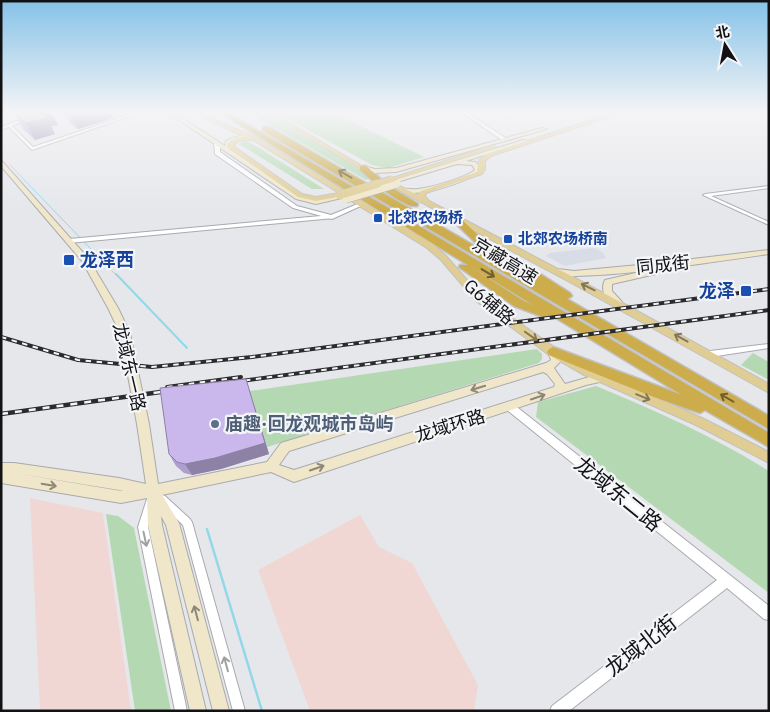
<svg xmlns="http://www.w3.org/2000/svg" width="770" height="712" viewBox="0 0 770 712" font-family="'IBM Plex Sans','Noto Sans SC',sans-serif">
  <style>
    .commercial { fill: #f1d7d3 }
    .built { fill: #d7dce7 }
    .green { fill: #b4d9b2 }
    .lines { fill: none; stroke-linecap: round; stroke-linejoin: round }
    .stream-far2 { stroke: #92d8e9; stroke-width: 1 }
    .stream-far1 { stroke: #92d8e9; stroke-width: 2 }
    .stream { stroke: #92d8e9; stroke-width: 2.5 }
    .minor-casing { stroke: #a8aaae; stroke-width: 2 }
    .tertiary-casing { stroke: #a8aaae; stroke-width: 2 }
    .secondary-casing { stroke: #a8aaae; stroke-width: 2 }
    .primary-casing { stroke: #c1c1c2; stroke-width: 2 }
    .motorway-casing { stroke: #c1c1c2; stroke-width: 3 }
    .minor { fill: #fff; fill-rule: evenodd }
    .tertiary { fill: #fff; fill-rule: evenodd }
    .secondary { fill: #f0e6c9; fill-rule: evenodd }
    .primary { fill: #e0cd93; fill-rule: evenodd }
    .motorway { fill: #ccac4b; fill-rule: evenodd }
    .rail-far1-casing { stroke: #2b2b2e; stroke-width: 4 }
    .rail-casing { stroke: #2b2b2e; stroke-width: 4.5 }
    .rail-far1 { stroke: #f3f5f9; stroke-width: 2; stroke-dasharray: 5.5; stroke-linecap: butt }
    .rail { stroke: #f3f5f9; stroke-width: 2.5; stroke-dasharray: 7; stroke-linecap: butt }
    .secondary-bridge-far1-casing { stroke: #a8aaae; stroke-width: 8; stroke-linecap: butt }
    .secondary-bridge-casing { stroke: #a8aaae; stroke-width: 9; stroke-linecap: butt }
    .primary-bridge-far1-casing { stroke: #c1c1c2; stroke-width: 8; stroke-linecap: butt }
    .primary-bridge-casing { stroke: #c1c1c2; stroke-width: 9; stroke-linecap: butt }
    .secondary-bridge-far1 { stroke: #f0e6c9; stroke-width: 6 }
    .secondary-bridge { stroke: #f0e6c9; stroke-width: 8 }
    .primary-bridge-far1 { stroke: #e0cd93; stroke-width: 6 }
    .primary-bridge { stroke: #e0cd93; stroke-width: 8 }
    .wall { fill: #ae9ecb }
    .shaded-wall { fill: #8d81a5 }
    .building { fill: #cab8ec; stroke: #8d81a5 }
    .oneway { stroke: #6f5f30 }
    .oneway2 { stroke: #83795a }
    .oneway3 { stroke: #8c8778 }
    .oneway4 { stroke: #a0a0a1 }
    .transit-dot { fill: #1a4fb4; stroke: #f3f5f9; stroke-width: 2 }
    .service-dot { fill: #5c6f8a; stroke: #f3f5f9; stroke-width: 2 }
    .labels { text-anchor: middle; stroke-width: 4.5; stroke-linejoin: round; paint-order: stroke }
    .far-transit-label { font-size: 15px; font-weight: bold; fill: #164399; stroke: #f3f5f9; text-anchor: start }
    .transit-label { font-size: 18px; font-weight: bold; fill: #164399; stroke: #f3f5f9; text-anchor: start }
    .street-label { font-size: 18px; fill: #121214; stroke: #f3f5f9 }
    .service-label { font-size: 18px; font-weight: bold; fill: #4e5e75; stroke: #f3f5f9; text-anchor: start }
    .near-street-label { font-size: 21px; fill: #121214; stroke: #f3f5f9 }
  </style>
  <rect width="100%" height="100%" fill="#e6e7eb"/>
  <g class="commercial">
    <polygon points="30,498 103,513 131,711 40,711"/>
    <polygon points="360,515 379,547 412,563 478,685 474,711 310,711 258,570"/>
  </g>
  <polygon class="built" points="594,248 602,252 606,258 565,266 546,256 550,253"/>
  <g class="green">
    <polygon points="247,112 260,112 334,153 372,178 366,180"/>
    <polygon points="275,112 332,112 424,157 388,168 372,165"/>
    <polygon points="246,141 256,146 324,189 312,189 239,144"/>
    <polygon points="537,349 542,354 542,359 539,363 267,447 250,391"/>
    <polygon points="753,353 769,362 769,380 741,365"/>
    <path d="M596,386c60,25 117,50 173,85v122l-233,-176 2,-15z"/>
    <polygon points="106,514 118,516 134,528 171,711 135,711"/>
  </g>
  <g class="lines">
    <polyline class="stream-far2" points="10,165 117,276"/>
    <polyline class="stream-far1" points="116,274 187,348"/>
    <polyline class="stream" points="207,529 262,711"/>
    <defs>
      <g id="minor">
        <polygon points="124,112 128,112 133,115 32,150 8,126 11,125 33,147 128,115"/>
        <polygon points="769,186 769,188 711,196 769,222 769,225 703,195 705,194"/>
        <polygon points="332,215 334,216 334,218 69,243 66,241 69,239"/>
        <polygon points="769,344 769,348 710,357 707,354 710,351"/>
        <polygon points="162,495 165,496 190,519 192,522 245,711 233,711 183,525 159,502 158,499 159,496"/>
        <polygon points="150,498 153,499 154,502 148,527 187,711 175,711 138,527 146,502 147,499"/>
      </g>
      <g id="tertiary">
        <polygon points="42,112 48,112 1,130 1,127"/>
        <polygon points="461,112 466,112 507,139 502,140"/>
        <polygon points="217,142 220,144 220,152 297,206 331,215 360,203 365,204 332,219 293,208 215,154 214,144"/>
        <polygon points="510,403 513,404 769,606 769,620 764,619 727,588 569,711 550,711 552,706 717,580 507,410 505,407 507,404"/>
      </g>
      <g id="secondary">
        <path d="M167,112h6l52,34 1,-5c10,-6 20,-6 31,-3v2c-10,1 -17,-3 -26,3v4l-2,2 71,47 16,4 27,-5 3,2 -30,7 -20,-5z"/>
        <polygon points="542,128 547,129 396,172 375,173 360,168 363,166 375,169 396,168"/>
        <path d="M523,140l5,1 -62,20 10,1 5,8c-12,12 -67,30 -82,20 5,-3 12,0 19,-1 15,-2 45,-10 57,-19l-3,-5 -15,-1 -60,18 -5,-1z"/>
        <path d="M1,160l87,98 30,50 12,25 19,91 9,60 109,-22 14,-19 265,-80 5,-3 -3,-8 5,-4 4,1 4,12 -7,7 11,16 35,-10 4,1 1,3 -1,3 -18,4 -292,97 -23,-10 -109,23 17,28 50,188h-16l-47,-186 -5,-9 1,9 44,186h-16l-42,-186 -1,-27 -26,5 -120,-20v-20h13l105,15 27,6 -9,-60 -17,-91 -12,-25 -26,-47 -81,-95zM543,372l4,2 8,10 -1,3 -260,83 -15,-5 10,-14zM14,473l105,17 4,1h-2z"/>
        <path d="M769,250v4c-64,9 -129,20 -193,22 -7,1 -17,0 -22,-4l4,-3 16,2 76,-7z"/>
        <path d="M653,269l4,3 -1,2 -44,10v7l10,11 -1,2c-13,2 -22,-13 -16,-24z"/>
      </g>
      <g id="primary">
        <path d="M192,112h7l58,26 176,106 13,12 36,41 75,52 33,19 114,51 65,33v11l-73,-38 -114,-51 -33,-19 -73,-54 -35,-41 -14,-12 -84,-52 -27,5 -18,-4 -71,-50 1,-4 7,-5 10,-1zM252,140h1l86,53 -23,4 -14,-3 -69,-48 6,-5z"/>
        <polygon points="265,112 271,112 374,173 369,174"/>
        <polygon points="616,112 624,112 491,156 485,161 485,169 482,174 426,193 425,196 429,201 630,307 769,384 769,393 575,285 382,181 387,180 418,195 421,191 477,172 479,160 487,154"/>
        <polygon points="491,146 496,147 394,180 389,179"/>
      </g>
      <g id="motorway">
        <path d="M219,112h7l543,321v14l-64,-37 -5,3 -49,-17 -102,-41 -2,-3 2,-3 4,-2 129,48 -131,-80 -5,3 -32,-12 -55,-39 1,-2h8zM468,265l65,40 -11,-5z"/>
        <polygon points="263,127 269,127 542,285 480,247 446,214 451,211 454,212 486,243 526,265 570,293 572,296 567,299 769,416 769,429 263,131"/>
        <path d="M360,166h6l22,19 30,19 -1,2c-15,2 -45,-26 -57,-36z"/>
      </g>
    </defs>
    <use href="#minor" class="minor-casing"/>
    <use href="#tertiary" class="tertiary-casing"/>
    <use href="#secondary" class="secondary-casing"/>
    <use href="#primary" class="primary-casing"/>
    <use href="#motorway" class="motorway-casing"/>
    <use href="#minor" class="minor"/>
    <use href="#tertiary" class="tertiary"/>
    <use href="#secondary" class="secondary"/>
    <use href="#primary" class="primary"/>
    <use href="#motorway" class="motorway"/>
    <defs>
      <g id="rail-far1">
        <polyline points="1,337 78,360 152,367 252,357 769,289"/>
        <polyline points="234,382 769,310"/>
        <polyline points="167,387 241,377"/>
      </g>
      <polyline id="rail" points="1,414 175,390"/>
    </defs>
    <use href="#rail-far1" class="rail-far1-casing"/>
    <use href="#rail" class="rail-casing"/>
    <use href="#rail-far1" class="rail-far1"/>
    <use href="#rail" class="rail"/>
    <defs>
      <polyline id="secondary-bridge-far1" points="392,185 398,183"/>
      <polyline id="secondary-bridge" points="346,199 396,184"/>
      <polyline id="primary-bridge-far1" points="373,185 392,179"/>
      <polyline id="primary-bridge" points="340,195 377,184"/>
    </defs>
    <use href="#secondary-bridge-far1" class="secondary-bridge-far1-casing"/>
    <use href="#secondary-bridge" class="secondary-bridge-casing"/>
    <use href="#primary-bridge-far1" class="primary-bridge-far1-casing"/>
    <use href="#primary-bridge" class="primary-bridge-casing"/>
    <use href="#secondary-bridge-far1" class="secondary-bridge-far1"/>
    <use href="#secondary-bridge" class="secondary-bridge"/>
    <use href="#primary-bridge-far1" class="primary-bridge-far1"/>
    <use href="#primary-bridge" class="primary-bridge"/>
  </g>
  <g class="wall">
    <polygon points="58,112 110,112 113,118 78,129 70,123 67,116 58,113"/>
    <polygon points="14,113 58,125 51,126 55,134 35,140 23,129"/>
    <polygon points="246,379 269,454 221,469 192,475 184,473 176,466 169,454"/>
  </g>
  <g class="shaded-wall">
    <polygon points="39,112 51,112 58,125 51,126 55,134 35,140 26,123"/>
    <polygon points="70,112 110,112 113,118 78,129"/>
    <polygon points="246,379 269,454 221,469 192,475 185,464"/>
  </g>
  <g class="building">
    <polygon points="19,112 39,112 46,118 26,123 14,113"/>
    <polygon points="246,379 265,443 215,458 185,464 177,462 169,454 160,388"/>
  </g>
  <defs><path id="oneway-shaft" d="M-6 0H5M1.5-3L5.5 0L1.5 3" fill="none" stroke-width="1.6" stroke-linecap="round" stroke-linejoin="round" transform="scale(1.25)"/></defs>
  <g class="oneway">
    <use href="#oneway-shaft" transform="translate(345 174) rotate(-150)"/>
    <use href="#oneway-shaft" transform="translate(488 273) rotate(31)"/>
    <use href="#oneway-shaft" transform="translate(727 398) rotate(-150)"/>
  </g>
  <g class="oneway2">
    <use href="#oneway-shaft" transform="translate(588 287) rotate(-154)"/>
    <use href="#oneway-shaft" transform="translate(531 336) rotate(35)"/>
    <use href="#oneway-shaft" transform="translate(681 338) rotate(-151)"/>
    <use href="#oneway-shaft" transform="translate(643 397) rotate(22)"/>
  </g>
  <g class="oneway3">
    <use href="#oneway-shaft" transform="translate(478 388) rotate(163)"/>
    <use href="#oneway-shaft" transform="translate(538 397) rotate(-19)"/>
    <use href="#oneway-shaft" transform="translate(317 468) rotate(-19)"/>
    <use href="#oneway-shaft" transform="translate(49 485) rotate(10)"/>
    <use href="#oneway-shaft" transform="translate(196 613) rotate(-105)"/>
  </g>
  <g class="oneway4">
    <use href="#oneway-shaft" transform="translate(145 539) rotate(78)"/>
    <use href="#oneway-shaft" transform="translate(226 664) rotate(-105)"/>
  </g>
  <linearGradient id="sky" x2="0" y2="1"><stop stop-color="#85c2e8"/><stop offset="0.53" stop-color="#f4f4f6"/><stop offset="1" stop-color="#f4f4f6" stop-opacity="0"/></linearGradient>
  <rect width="770" height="211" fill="url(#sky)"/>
  <g class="transit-dot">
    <rect x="373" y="213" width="10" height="10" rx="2.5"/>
    <rect x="503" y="234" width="10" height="10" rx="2.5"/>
    <rect x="63" y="254" width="12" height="12" rx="2.5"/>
    <rect x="740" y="285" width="12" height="12" rx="2.5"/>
  </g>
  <circle class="service-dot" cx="215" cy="424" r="5"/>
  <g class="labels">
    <g class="far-transit-label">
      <text x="388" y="223">北郊农场桥</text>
      <text x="518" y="244">北郊农场桥南</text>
    </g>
    <g class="transit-label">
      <text x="80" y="266">龙泽西</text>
      <text x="735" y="297" text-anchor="end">龙泽</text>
    </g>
    <g class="street-label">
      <text transform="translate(505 261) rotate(31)" y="6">京藏高速</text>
      <text transform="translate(663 265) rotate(-6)" y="6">同成街</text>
      <text transform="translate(489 302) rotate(40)" y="6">G6辅路</text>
      <text transform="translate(129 367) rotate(77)" y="6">龙域东一路</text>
      <text transform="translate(450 426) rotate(-17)" y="6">龙域环路</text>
    </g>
    <g class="service-label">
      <text x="225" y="430">庙趣·回龙观城市岛屿</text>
    </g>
    <g class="near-street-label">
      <text transform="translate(618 494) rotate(39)" y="7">龙域东二路</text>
      <text transform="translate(641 646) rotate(-38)" y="7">龙域北街</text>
    </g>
  </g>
  <rect width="770" height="712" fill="none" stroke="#121214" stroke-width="5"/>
  <g transform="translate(725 45) rotate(349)" stroke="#f3f5f9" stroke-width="4" paint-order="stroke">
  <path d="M0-4L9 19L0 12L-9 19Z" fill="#121214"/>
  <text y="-8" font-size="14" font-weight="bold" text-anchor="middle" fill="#121214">北</text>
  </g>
</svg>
